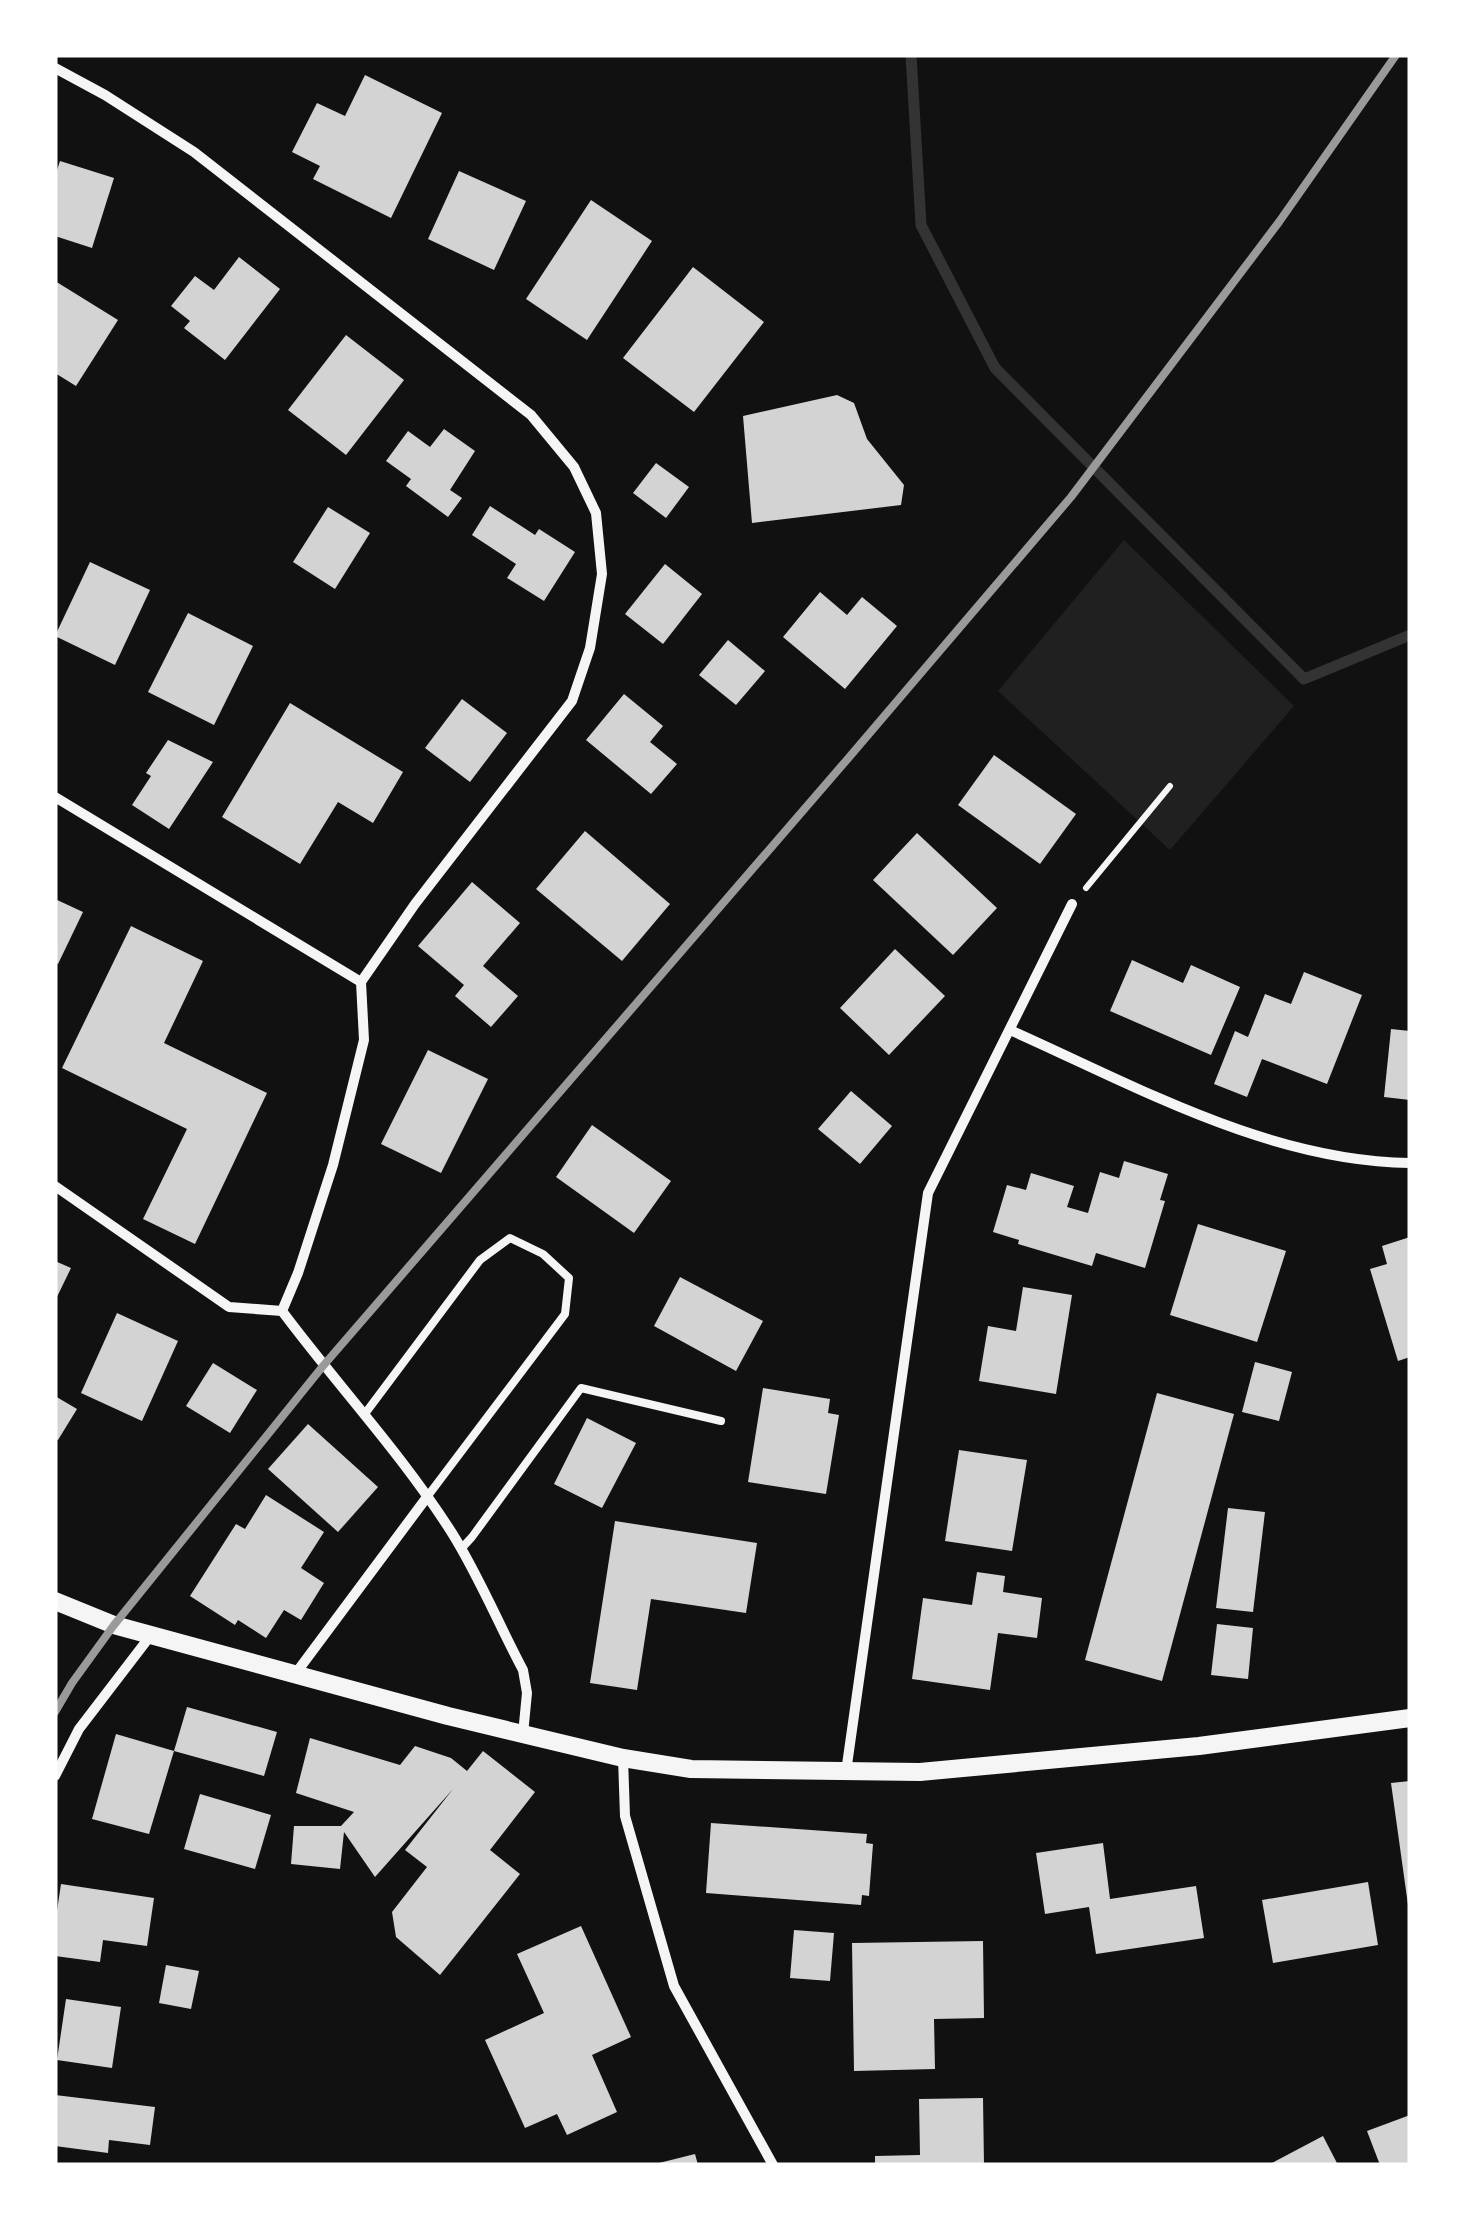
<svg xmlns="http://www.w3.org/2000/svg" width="1465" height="2220" viewBox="0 0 1465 2220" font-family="Bitter,serif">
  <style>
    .green { fill: #202020 }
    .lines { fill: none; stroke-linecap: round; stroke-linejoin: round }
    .stream { stroke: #333; stroke-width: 11 }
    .building { fill: #d3d3d3 }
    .path { stroke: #f5f5f5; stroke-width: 6 }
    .service { stroke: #f5f5f5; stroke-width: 8 }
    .minor { stroke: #f5f5f5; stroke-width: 10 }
    .tertiary { stroke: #f5f5f5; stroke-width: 18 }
    .rail { stroke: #9a9a9a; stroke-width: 8 }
  </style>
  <rect width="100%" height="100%" fill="#111"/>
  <polygon class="green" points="1124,540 1294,706 1170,850 998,691"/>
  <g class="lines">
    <polyline class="stream" points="911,55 921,225 995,368 1304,679 1410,635"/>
  </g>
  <g class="building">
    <polygon points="365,75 442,113 391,218 313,179 320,166 292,152 317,103 345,116"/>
    <polygon points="60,161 114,178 92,248 55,236 55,176"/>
    <polygon points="459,171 526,201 494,270 428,239"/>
    <polygon points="591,200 652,241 587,340 526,299"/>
    <polygon points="239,257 280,289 225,360 184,328 190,321 171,306 195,276 214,290"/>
    <polygon points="693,267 764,322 694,412 623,358"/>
    <polygon points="55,281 118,320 76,386 55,373"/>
    <polygon points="346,335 404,380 346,455 288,410"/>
    <polygon points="837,395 854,403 867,439 904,485 901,505 752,523 743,416"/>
    <polygon points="444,429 475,451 450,490 462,498 448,517 406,486 411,479 386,461 408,431 430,447"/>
    <polygon points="656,463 689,487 666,518 633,493"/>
    <polygon points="490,506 535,535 539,529 575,552 544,601 507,578 516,564 472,535"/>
    <polygon points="328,507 370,533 335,589 293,562"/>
    <polygon points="90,562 150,590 115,665 55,636"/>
    <polygon points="665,564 702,594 663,644 625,614"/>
    <polygon points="820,592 847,615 862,597 897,626 845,689 783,637"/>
    <polygon points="188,613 253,646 214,725 148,692"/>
    <polygon points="728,640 765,671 736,705 699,675"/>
    <polygon points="624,694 663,726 650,742 677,764 651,794 586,740"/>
    <polygon points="462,699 507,733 470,782 425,748"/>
    <polygon points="290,703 403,772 373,823 338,802 300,864 222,817"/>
    <polygon points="168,740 213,762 169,829 132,805 151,776 146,773"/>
    <polygon points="994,755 1076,814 1040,864 958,805"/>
    <polygon points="585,831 670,904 622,961 536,889"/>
    <polygon points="917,833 997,908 953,955 873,880"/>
    <polygon points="472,882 520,923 483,966 518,996 491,1027 455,996 464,985 418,946"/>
    <polygon points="55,899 83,912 58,964 55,962"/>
    <polygon points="131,926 203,961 164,1043 267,1093 195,1244 143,1219 187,1129 62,1068"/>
    <polygon points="895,949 945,996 889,1055 840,1008"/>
    <polygon points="1132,960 1183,983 1191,965 1240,987 1211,1055 1110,1011"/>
    <polygon points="1304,972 1362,995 1327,1084 1262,1059 1247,1097 1214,1084 1235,1031 1248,1037 1265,994 1291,1004"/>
    <polygon points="1391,1029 1410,1031 1410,1100 1384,1097"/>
    <polygon points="428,1050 488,1079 441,1173 381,1144"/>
    <polygon points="851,1091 892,1126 860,1164 818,1129"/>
    <polygon points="592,1125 671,1181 634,1233 556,1177"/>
    <polygon points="1124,1161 1168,1174 1160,1200 1165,1201 1145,1268 1096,1253 1092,1266 1018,1244 1019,1240 993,1232 1007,1185 1026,1190 1031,1173 1074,1186 1067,1207 1088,1213 1100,1172 1119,1178"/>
    <polygon points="1198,1224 1286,1251 1257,1342 1170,1315"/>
    <polygon points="1410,1237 1410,1357 1398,1361 1370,1269 1387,1264 1382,1246"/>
    <polygon points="55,1261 71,1268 55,1301"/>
    <polygon points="680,1277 763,1321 736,1371 654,1326"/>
    <polygon points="1023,1287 1072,1295 1056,1394 979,1381 988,1326 1016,1331"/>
    <polygon points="117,1313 178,1341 142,1421 81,1393"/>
    <polygon points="1255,1362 1292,1372 1279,1421 1242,1412"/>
    <polygon points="213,1363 257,1390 230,1433 186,1406"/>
    <polygon points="763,1388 830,1399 828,1413 839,1415 826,1494 748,1482"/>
    <polygon points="1157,1393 1234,1414 1162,1681 1085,1660"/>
    <polygon points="55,1396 77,1409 58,1440 55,1439"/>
    <polygon points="587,1418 636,1443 602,1508 554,1484"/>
    <polygon points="308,1424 378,1487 338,1532 268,1469"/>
    <polygon points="959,1450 1027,1460 1012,1551 945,1541"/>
    <polygon points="266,1495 324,1532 301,1568 324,1583 301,1620 284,1610 266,1638 238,1620 235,1625 190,1596 236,1524 245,1529"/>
    <polygon points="1228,1508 1265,1512 1253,1612 1216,1608"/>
    <polygon points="615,1521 757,1543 746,1613 651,1599 637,1690 590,1683"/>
    <polygon points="977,1572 1005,1576 1003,1592 1042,1598 1037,1638 998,1633 990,1690 912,1679 923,1598 972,1605"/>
    <polygon points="1217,1624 1253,1628 1248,1679 1211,1675"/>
    <polygon points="187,1707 277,1732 264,1776 174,1751"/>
    <polygon points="116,1734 174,1751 149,1834 92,1819"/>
    <polygon points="310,1738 400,1765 415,1746 451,1758 467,1771 483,1751 535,1792 490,1850 520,1874 440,1975 396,1937 392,1912 427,1867 405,1850 453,1789 375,1877 344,1832 340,1869 291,1864 294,1826 341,1826 354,1812 296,1793"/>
    <polygon points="1410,1781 1410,1905 1408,1905 1391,1783"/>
    <polygon points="200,1794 271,1815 255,1869 184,1849"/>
    <polygon points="711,1823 867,1834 866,1843 873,1844 869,1896 862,1895 861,1905 706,1893"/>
    <polygon points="1103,1843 1110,1899 1196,1886 1204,1938 1096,1954 1089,1907 1045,1914 1036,1853"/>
    <polygon points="1368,1882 1378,1945 1273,1963 1262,1900"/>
    <polygon points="61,1884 154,1898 147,1946 103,1940 100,1962 55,1956 55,1924"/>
    <polygon points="581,1926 631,2037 592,2055 617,2112 567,2135 557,2114 525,2128 485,2040 544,2013 517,1954"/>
    <polygon points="794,1930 834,1933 830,1981 790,1978"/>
    <polygon points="983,1941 984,2018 934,2019 935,2069 854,2071 852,1943"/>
    <polygon points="166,1965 199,1971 191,2009 159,2003"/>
    <polygon points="66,1999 121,2007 112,2068 57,2060"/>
    <polygon points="55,2095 155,2107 150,2145 109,2140 108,2153 55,2146"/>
    <polygon points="983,2098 984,2165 875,2165 875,2156 920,2155 919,2099"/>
    <polygon points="1410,2115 1410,2165 1380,2165 1367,2131"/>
    <polygon points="1323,2136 1338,2165 1268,2165"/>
    <polygon points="695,2154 698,2165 655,2165 655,2164"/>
  </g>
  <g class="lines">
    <polyline class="path" points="1086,888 1170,786"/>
    <g class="service">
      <polyline points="364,1415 480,1260 510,1238 543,1254 569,1278 565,1314 427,1497"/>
      <polyline points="461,1549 472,1537 581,1388 721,1421"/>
    </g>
    <g class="minor">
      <path d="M55,68l50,27 89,57 337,263 43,52 22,46 6,61 -12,74 -18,53 -157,203 -54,78 3,58 -31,125 -35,108 -16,38c56,75 120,143 170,222 27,43 47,92 71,137l4,23 -4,41"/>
      <polyline points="55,797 361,982"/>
      <path d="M1010,1030c126,56 258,131 400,133"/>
      <polyline points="55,1186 229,1307 282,1311"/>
      <polyline points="296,1673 427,1497"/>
      <polyline points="623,1758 625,1816 674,1986 773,2165"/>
      <polyline points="846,1772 928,1193 1072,904"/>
      <polyline points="55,1776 79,1729 151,1635"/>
    </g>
    <polyline class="tertiary" points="55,1601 114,1625 448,1716 623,1758 691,1769 920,1772 1199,1746 1410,1718"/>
    <polyline class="rail" points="55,1712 72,1683 114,1625 323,1366 845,762 1071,497 1279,222 1396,55"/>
  </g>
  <rect width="1465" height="2220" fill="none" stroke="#ffffff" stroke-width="115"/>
</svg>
